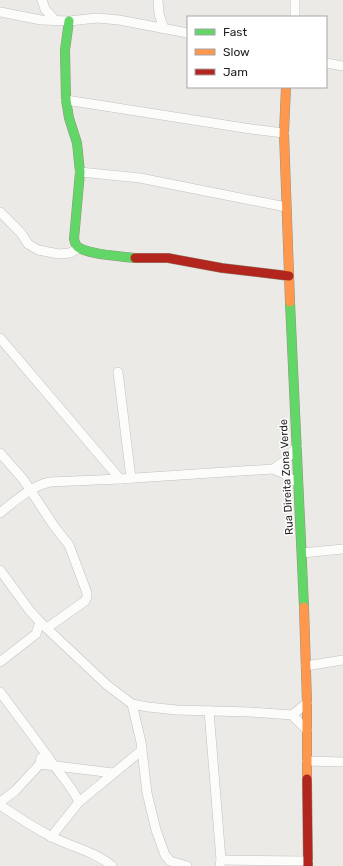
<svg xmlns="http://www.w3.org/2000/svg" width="343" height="866" viewBox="0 0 343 866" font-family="Rubik,sans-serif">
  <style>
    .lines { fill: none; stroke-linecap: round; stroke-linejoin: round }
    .street-casing { stroke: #c2c1bf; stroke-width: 10 }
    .fast-casing { stroke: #929381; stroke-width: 10 }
    .slow-casing { stroke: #929381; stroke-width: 10 }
    .jam-casing { stroke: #929381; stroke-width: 10 }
    .street { stroke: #fcfcfb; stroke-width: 9 }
    .fast { stroke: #63d668; stroke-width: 9 }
    .slow { stroke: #ff974d; stroke-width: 9 }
    .jam { stroke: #b3261e; stroke-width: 9 }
    .labels { text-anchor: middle; stroke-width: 3; stroke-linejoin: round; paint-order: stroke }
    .street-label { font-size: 11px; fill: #1e1e1e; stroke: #fff }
  </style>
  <rect width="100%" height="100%" fill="#eceae7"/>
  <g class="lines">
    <defs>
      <g id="street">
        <polyline points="42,0 45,9 55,20"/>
        <polyline points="158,0 159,14 164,29"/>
        <polyline points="295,0 295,17"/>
        <polyline points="0,12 41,20 69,21 97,18 119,20 188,33"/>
        <polyline points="326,63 343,66"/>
        <polyline points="66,100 251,129 284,133"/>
        <polyline points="80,172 140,178 286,207"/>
        <polyline points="0,212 21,233 28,244 38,250 59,254 70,253 79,248"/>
        <polyline points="0,338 120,479"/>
        <polyline points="118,372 131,478"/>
        <polyline points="0,453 23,479 54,526 69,545 87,593 87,597 85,601 47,628"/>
        <polyline points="273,469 284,474 298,483"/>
        <path d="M0,513c15,-12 31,-27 50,-31l70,-3 153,-10 13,-9 11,-14"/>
        <polyline points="302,553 343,549"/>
        <polyline points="0,570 30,611 40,622 107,685 132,704 148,707 177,710 250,712 292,715 307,730"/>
        <polyline points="0,662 36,634 40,622"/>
        <polyline points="306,666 343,660"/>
        <path d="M0,692c18,24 36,48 53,72 9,13 19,23 26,38"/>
        <polyline points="132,704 141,742 147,793 156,830 165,855 170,861 187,866"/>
        <polyline points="209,711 221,860 220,866"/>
        <polyline points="292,715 307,703"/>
        <polyline points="307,761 343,762"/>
        <polyline points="40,764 113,773"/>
        <polyline points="0,802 15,791 40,764 41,758"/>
        <path d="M0,805c16,11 33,22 50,31 21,11 44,15 62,30"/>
        <polyline points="51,837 79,802 142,750"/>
        <polyline points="221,860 308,861"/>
      </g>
      <g id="fast">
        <path d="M69,21l-4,29 1,50 3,18 8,25 3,29 -6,67c1,3 1,6 4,8 11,8 43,9 57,11"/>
        <polyline points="290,302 304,607"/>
      </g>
      <g id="slow">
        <polyline points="286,87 284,133 290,302"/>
        <polyline points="304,607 307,703 307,779"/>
      </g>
      <g id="jam">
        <polyline points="135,258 168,258 222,268 289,276"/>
        <polyline points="307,779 308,866"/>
      </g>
    </defs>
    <use href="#street" class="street-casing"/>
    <use href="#fast" class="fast-casing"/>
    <use href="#slow" class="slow-casing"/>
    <use href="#jam" class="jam-casing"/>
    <use href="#street" class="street"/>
    <use href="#fast" class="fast"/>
    <use href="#slow" class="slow"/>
    <use href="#jam" class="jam"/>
  </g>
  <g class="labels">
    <g class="street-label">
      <text transform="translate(286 477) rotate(-93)" y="4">Rua Direita Zona Verde</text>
    </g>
  </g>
  <rect x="187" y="16" width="140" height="72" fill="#ffffff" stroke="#a5a5a5"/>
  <rect x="195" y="29" width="20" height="6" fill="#63d668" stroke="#a5a5a5"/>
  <text x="223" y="36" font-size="12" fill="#1e1e1e">Fast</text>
  <rect x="195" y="49" width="20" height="6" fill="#ff974d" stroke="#a5a5a5"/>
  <text x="223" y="56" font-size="12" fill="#1e1e1e">Slow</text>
  <rect x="195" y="69" width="20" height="6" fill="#b3261e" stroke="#a5a5a5"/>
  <text x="223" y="76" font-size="12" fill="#1e1e1e">Jam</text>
</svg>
